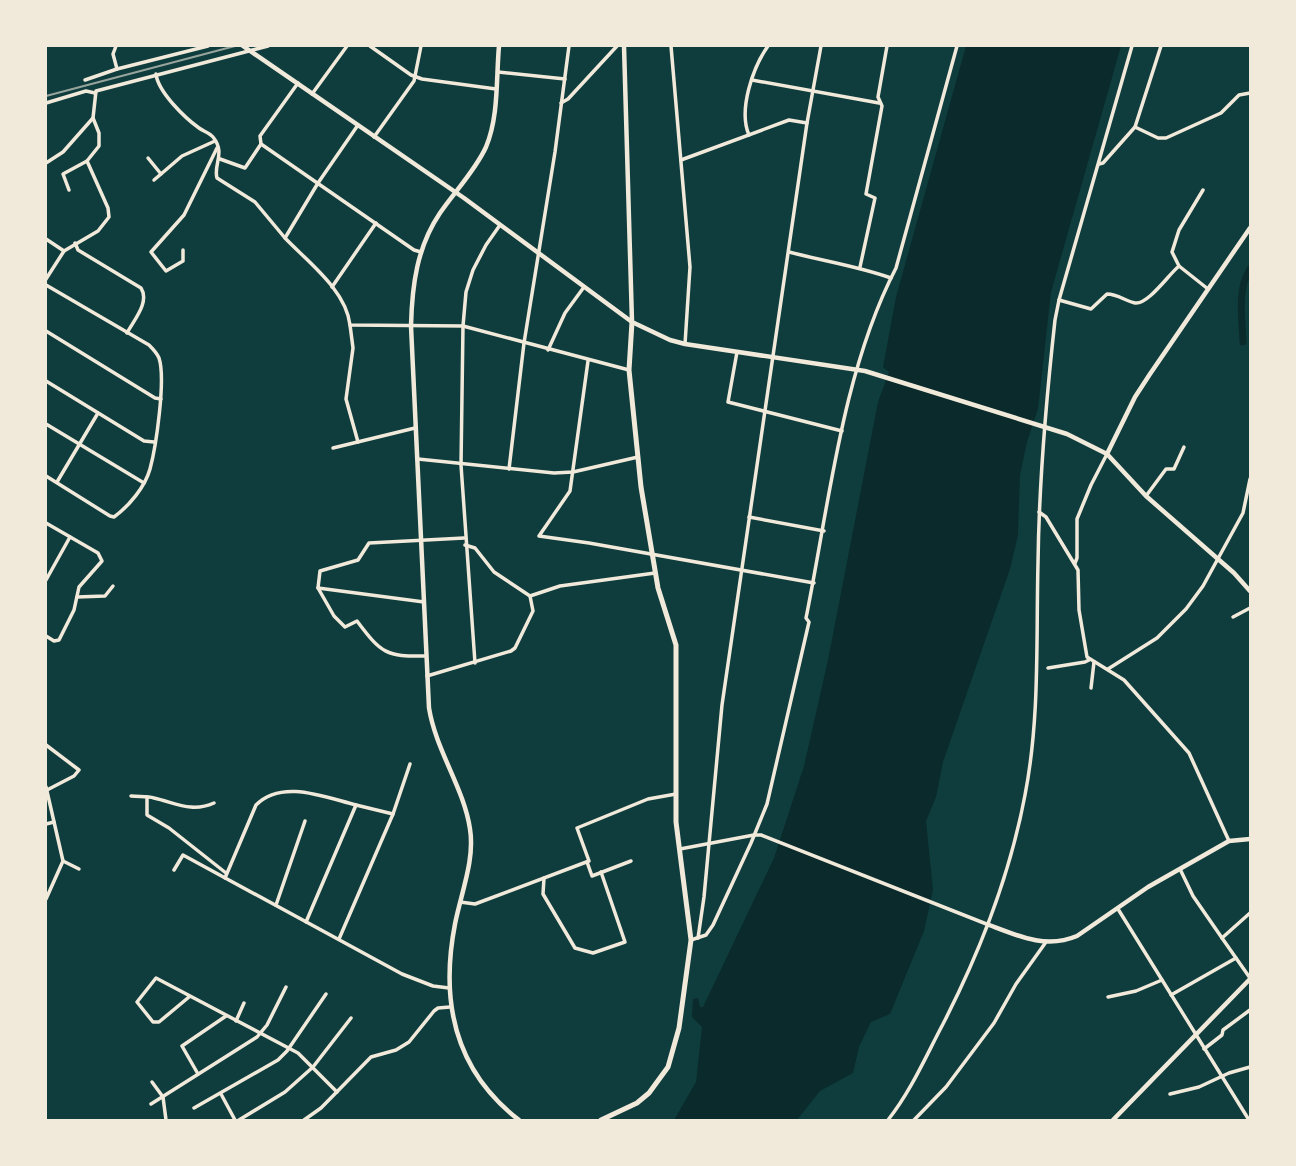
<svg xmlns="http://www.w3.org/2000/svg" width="1296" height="1166" viewBox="0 0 1296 1166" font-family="'Work Sans',sans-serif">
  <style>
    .water { fill: #0a2a2b }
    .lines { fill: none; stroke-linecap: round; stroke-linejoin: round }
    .canal { stroke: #0a2a2b; stroke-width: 7 }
    .minor { stroke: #f1e9da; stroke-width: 3.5 }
    .tertiary { stroke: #f1e9da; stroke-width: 4.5 }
    .secondary { stroke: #f1e9da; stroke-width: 4.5 }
    .primary { stroke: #f1e9da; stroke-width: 5 }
    .rail { stroke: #97a49c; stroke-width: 2 }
  </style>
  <rect width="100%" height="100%" fill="#0f3d3e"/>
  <polygon class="water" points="966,46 1121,46 1051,292 1038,409 1027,442 1020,475 1018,535 1010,569 943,762 936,797 926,821 933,890 924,931 890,1014 871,1022 859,1047 853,1073 820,1091 797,1120 674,1120 696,1082 702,1027 692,1017 693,999 698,998 700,1007 703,1007 774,858 804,766 828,660 878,402 889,372 883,367 896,297"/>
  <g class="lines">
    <path class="canal" d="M1243,342c-1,-25 -6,-52 7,-73"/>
    <g class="minor">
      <polyline points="116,46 113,54 117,69"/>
      <polyline points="370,46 411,75 422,79 496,89"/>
      <polyline points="671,46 690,267 685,344"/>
      <polyline points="498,72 565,79"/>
      <path d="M156,74c2,18 29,44 43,54 4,3 11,5 14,9 13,16 0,28 4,41l38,24 30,36"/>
      <polyline points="85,80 117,69 208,46"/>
      <polyline points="752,80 879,103"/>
      <polyline points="298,83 260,136 261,144 414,250 421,252"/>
      <polyline points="312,94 347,46"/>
      <polyline points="46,103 86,91 95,93"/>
      <polyline points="561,103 568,99 617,46"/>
      <path d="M358,125l-40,58 -33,55c23,24 61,52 65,87l113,1 166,44"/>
      <polyline points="1135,127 1158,138 1166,138 1221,113 1239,95 1250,93"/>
      <path d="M749,135c-11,-25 4,-68 19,-89"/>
      <polyline points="374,137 414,81 421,46"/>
      <polyline points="148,158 161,174"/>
      <polyline points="220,159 245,168 261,144"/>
      <polyline points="681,160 789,120 807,123"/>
      <polyline points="46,163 63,152 93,118"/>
      <polyline points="1099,164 1103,163 1135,127 1161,46"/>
      <polyline points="154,180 182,156 215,141"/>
      <polyline points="69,190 63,174 87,161"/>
      <polyline points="1203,190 1179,230 1172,252 1179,266 1208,289"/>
      <polyline points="46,239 64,251"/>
      <path d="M75,243l3,7 63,38c9,14 -7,32 -14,45"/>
      <polyline points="183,250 183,261 166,271 151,252 184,215 217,148"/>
      <path d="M789,252c34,9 68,14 102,26"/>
      <polyline points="860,267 875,198 866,194 882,106 878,97 887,46"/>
      <polyline points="46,279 64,251 98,231 109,217 108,208 87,161 99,146 99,133 93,118 96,91 268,46"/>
      <path d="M46,285l103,60c4,4 8,8 10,13 7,21 -3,89 -9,111 -5,18 -21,37 -36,48l-4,-1 -64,-40"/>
      <polyline points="332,287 376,223"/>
      <path d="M1059,300l32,9 16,-15c11,0 18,7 28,9 13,2 34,-29 44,-37"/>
      <polyline points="350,325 353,348 346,399 358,442"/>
      <polyline points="46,331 155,398 161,399"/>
      <polyline points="548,350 565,313 584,287"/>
      <polyline points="737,352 728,402 842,431"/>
      <polyline points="588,361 570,491 539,536 589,543 814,583"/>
      <polyline points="46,381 144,441 154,442"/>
      <polyline points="46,424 144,483"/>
      <polyline points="333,448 415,428"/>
      <polyline points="418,459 554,473 573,472 638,457"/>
      <polyline points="509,469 524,343 555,152 569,46"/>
      <polyline points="57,482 98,413"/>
      <polyline points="1146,496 1166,469 1174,469 1184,447"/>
      <polyline points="1039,512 1046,517 1078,570 1079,610 1087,657 1124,680 1189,753 1229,841"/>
      <polyline points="749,517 824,531"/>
      <polyline points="46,523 98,553 102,561 79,587 74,610 59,640 54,641 46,636"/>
      <polyline points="1075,563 1077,558 1077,519 1091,485 1107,454"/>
      <polyline points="46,580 70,537"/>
      <polyline points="318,588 424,602"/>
      <polyline points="530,596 560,586 655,573"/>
      <polyline points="77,597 105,596 113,586"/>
      <polyline points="1233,617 1250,608"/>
      <path d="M426,656c-40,1 -45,-3 -69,-35l-12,6 -11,-11 -16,-28 2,-17 38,-11 11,-17 95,-5"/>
      <polyline points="475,663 461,465 463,326 466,292 473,270 486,245 500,225"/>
      <polyline points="1048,668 1085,662 1089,660"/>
      <polyline points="1108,669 1157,638 1186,609 1203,586 1243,513 1250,479"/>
      <polyline points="427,676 511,651 515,648 533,611 530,596 494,572 475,548 465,545"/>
      <polyline points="1091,688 1094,662"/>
      <polyline points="46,745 79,770 74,776 47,790"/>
      <polyline points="46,787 63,861 46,899"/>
      <path d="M131,796c8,1 16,0 23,2 22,5 38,15 60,5"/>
      <polyline points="147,797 147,815 169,828 226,873"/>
      <polyline points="46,824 54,822"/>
      <polyline points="680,849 754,835 761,835 989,925"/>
      <polyline points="63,861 79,869"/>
      <polyline points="587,862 592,876 631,861"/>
      <polyline points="1180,869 1193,896 1222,938"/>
      <polyline points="174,870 183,855 402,974 433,986 449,988"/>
      <path d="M225,878l31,-73c26,-26 68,-8 100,0"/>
      <polyline points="544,878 543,894 575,948 593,953 625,942 601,872"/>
      <polyline points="460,902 475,904 589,861 577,828 648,799 676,794"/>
      <polyline points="276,905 305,821"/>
      <polyline points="1118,909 1249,1120"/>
      <polyline points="1250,913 1222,938 1250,978"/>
      <polyline points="306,922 356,805 393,814"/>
      <polyline points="698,938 704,897 722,705 807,123 821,46"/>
      <polyline points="339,939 393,814 410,764"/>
      <path d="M691,940l15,-5 7,-10 38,-82 16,-39 42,-182 -3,-4c23,-113 36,-246 90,-350l61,-222"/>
      <polyline points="1171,995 1236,958"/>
      <polyline points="189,997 159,1022 153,1022 137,1002 156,978 298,1053 337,1092"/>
      <polyline points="1108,997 1136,991 1162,980"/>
      <polyline points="236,1021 244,1003"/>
      <polyline points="1204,1049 1222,1035 1223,1030 1250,1010"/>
      <polyline points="198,1074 182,1046 226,1016"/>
      <polyline points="152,1082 163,1097 166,1120"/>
      <polyline points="221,1094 235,1120"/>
      <polyline points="1170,1094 1199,1087 1229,1073 1250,1067"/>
      <polyline points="151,1104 257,1037 267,1025 286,987"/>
      <polyline points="194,1108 278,1060 287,1051 326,994"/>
      <polyline points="239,1120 285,1092 313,1067 351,1018"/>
      <polyline points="304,1120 321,1108 371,1057 396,1050 409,1042 434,1011 438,1008 450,1007"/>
      <path d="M888,1120c23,-29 38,-64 55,-96 37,-72 67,-149 82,-229 15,-77 11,-154 13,-232 1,-82 8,-162 17,-243l4,-20 73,-254"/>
      <polyline points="914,1120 946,1087 994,1023 1016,984 1046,942"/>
    </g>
    <g class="tertiary">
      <path d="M499,46c-3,32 0,70 -13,101 -11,24 -31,44 -46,66 -23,34 -28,72 -29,113l18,382c7,43 35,80 41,121 5,31 -9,64 -15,95 -15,77 -1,146 64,196"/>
      <polyline points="624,46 632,322 670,340 685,344 865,371 1067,434 1107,454 1146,496 1234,573 1250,591"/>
      <polyline points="1107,454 1135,397 1150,374 1250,228"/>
      <path d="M989,925c29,11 57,24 88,11l71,-49 81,-46 21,-2"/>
      <polyline points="1113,1120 1250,979"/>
    </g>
    <polyline class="secondary" points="243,46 464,198 632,322"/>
    <polyline class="primary" points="601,1120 637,1103 649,1093 668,1067 679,1028 691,940 676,822 676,645 658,588 641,487 629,370 632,322"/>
    <polyline class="rail" points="46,96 235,46"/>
  </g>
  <rect width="1296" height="1166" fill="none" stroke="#f1e9da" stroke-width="94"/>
</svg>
